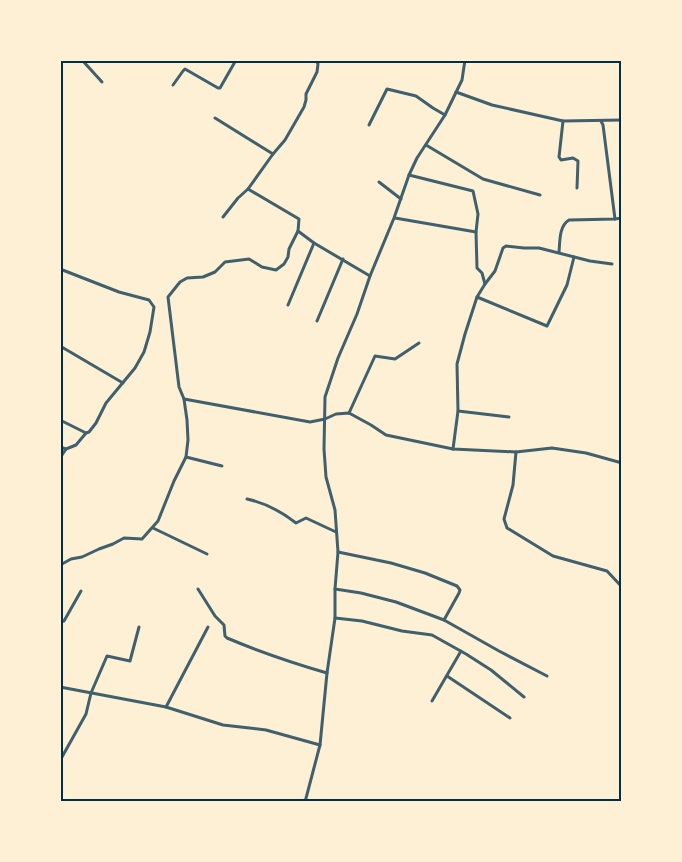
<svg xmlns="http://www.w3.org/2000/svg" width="682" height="862" viewBox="0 0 682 862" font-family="Mulish,sans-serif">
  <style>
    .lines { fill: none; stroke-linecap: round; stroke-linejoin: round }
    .minor { stroke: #3f606c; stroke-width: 3 }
    .neatline { fill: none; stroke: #003049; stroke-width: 2 }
  </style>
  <rect width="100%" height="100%" fill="#fdf0d5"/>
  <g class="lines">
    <g class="minor">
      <polyline points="82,60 102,82"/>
      <polyline points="173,85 183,71 185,69 218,88 220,88 236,60"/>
      <polyline points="456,92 492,105 563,121 622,120"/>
      <polyline points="215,118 273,154"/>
      <polyline points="563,121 559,157 561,160 573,158 578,161 577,188"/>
      <polyline points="601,121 603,125 615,219"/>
      <polyline points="369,125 387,89 416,96 433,108 445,115"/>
      <polyline points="426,145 483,179 540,195"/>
      <polyline points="409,175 473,191 478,214 476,232 477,268 482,273 485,284"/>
      <polyline points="379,182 401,199"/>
      <polyline points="223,217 238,198 248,189 273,154 285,140 304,107 306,100 306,94 317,72 318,64 316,60"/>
      <polyline points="395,218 476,232"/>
      <polyline points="298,231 314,243 370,276"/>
      <path d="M559,252c1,-11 0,-26 10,-32l46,-1 7,-1"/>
      <polyline points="60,269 119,292 149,300 154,307 150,332 144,352 135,368 106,403 96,423 89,432 86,433 76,445 66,449 60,458"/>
      <polyline points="477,297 547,326 567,285 574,257"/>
      <polyline points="288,305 314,243"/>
      <polyline points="317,321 343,259"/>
      <polyline points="60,346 123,383"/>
      <polyline points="184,399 310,422 325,419 336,414 349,413 371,425 386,435 453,449 516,452 552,448 586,453 622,463"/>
      <polyline points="458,411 509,417"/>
      <polyline points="349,413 375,356 395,359 419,343"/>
      <polyline points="60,420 86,433"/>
      <polyline points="60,447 66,449"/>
      <polyline points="453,449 458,411 457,364 465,334 477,297 485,284 495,271 503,248 506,246 524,248 539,248 590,261 612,264"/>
      <polyline points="516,452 513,485 504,519 507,528 553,556 607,571 622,587"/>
      <polyline points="186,457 222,466"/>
      <path d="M247,499c18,4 35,13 49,24l10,-5 30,14"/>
      <polyline points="621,521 622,518"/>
      <polyline points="153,528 207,554"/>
      <polyline points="338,552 391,563 425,573 457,586 460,590 459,593 444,620"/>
      <polyline points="60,568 62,564 71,559 82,557 99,549 113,544 124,538 142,539 158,521 174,481 186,457 188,440 187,420 184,399 179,387 168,297 180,282 187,278 203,277 215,272 225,262 249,259 262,267 276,270 284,264 288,257 289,249 298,231 299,219 248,189"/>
      <path d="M198,589l17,27 9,9 1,11 2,2c33,14 66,25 100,35"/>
      <polyline points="335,589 361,593 396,602 444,620 499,651 547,676"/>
      <polyline points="335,618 362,621 402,631 432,635 466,654 491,670 524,697"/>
      <polyline points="60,622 64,621 81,591"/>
      <polyline points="447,676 510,718"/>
      <polyline points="60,687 166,707 223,725 266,730 320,745"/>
      <polyline points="432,701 461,651"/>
      <polyline points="166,707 208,627"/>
      <polyline points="62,757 86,714 91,693 107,656 130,661 139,627"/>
      <polyline points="305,802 320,745 327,673 335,618 335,589 338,552 335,510 326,477 324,449 325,397 338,358 357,314 370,276 394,218 409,175 417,158 445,115 462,80 465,60"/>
    </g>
  </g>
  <rect width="682" height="862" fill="none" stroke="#fdf0d5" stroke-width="123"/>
  <rect x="62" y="62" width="558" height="738" class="neatline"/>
</svg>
